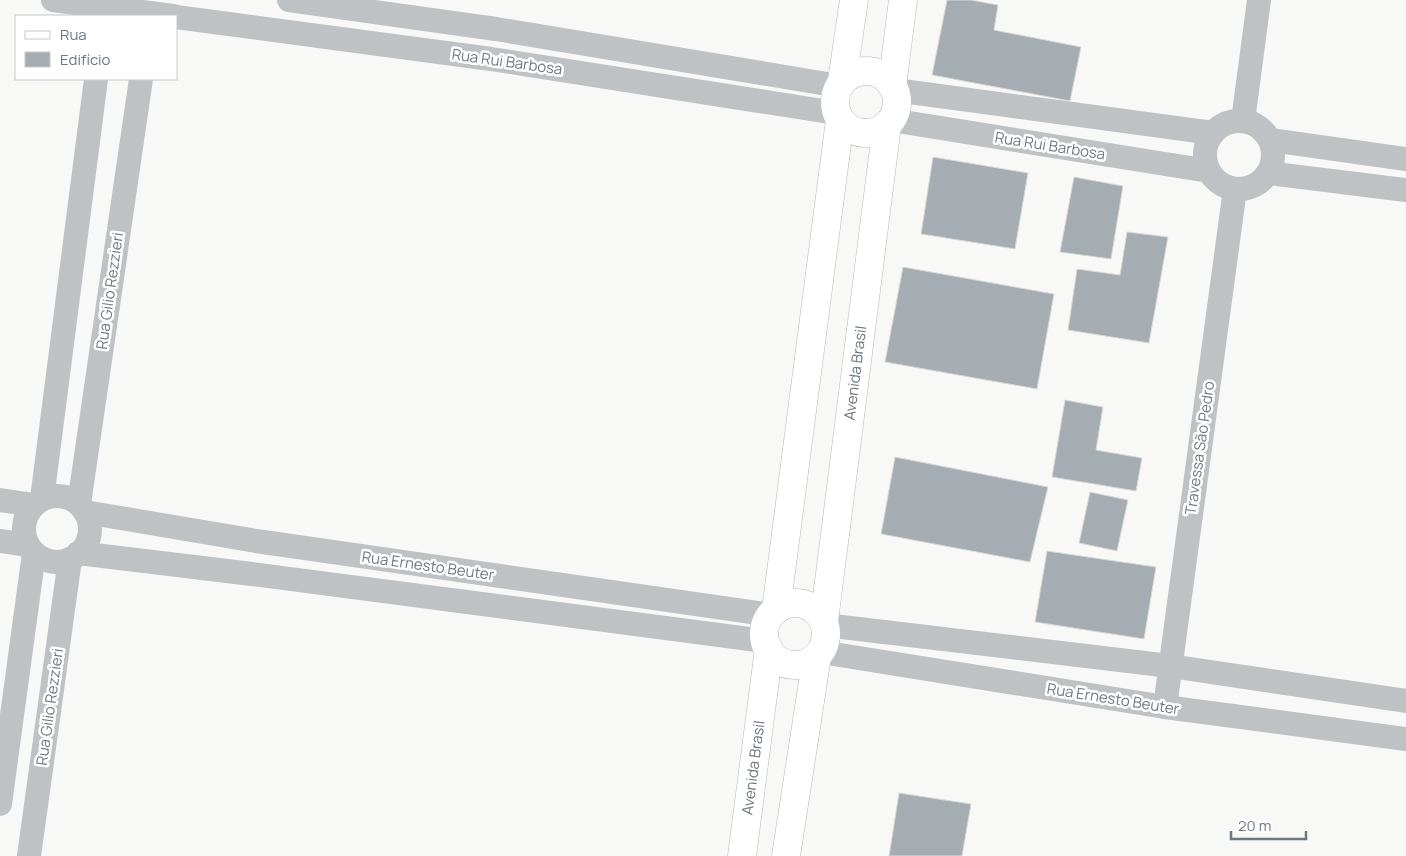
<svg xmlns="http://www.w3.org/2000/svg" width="1406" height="856" viewBox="0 0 1406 856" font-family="Manrope,sans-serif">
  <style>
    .building { fill: #a6adb2; stroke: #dadad8 }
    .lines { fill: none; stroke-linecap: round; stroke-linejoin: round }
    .secondary-casing { stroke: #b3b7bb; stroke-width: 29 }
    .minor { stroke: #bec2c5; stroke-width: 24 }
    .secondary { stroke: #fff; stroke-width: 28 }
    .labels { text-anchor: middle; stroke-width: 5; stroke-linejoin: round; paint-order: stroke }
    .street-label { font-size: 15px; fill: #6b7883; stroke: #fff }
  </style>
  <rect width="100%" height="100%" fill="#f8f8f6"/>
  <g class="building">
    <polygon points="947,0 971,0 998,5 994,30 1081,47 1070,101 932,75"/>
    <polygon points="933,157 1028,173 1015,249 921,234"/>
    <polygon points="1074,177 1123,186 1111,259 1060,252"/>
    <polygon points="1127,232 1168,237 1149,343 1068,330 1077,269 1120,275"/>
    <polygon points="903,267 1054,294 1037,389 885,362"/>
    <polygon points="1065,400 1103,407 1096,450 1142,458 1136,491 1052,477"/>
    <polygon points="895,457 1048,487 1030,562 881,534"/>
    <polygon points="1090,492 1128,500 1117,551 1079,543"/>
    <polygon points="1047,551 1156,567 1144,639 1035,622"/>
    <polygon points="899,793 971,804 962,856 889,856"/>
  </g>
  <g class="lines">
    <defs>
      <g id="secondary">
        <circle cx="866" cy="102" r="31"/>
        <polyline points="842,81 854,0"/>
        <polyline points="892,86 903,0"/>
        <circle cx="795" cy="634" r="31"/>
        <polyline points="776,610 840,120"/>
        <path id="s1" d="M824,621l63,-496"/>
        <path id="s2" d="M742,856l27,-207"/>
        <polyline points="786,856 817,656"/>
      </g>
    </defs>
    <use href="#secondary" class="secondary-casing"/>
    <g class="minor">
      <polyline points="53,0 173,16"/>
      <polyline points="289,0 496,29 839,86"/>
      <polyline points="176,17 491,59 836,113"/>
      <polyline points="895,90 1213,133"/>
      <polyline points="891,120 1209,171"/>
      <circle cx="1239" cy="155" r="34"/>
      <polyline points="1243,121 1259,0"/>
      <polyline points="1270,140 1406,159"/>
      <polyline points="1268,173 1406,190"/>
      <circle cx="57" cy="529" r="33"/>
      <polyline points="42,499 96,79"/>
      <polyline points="0,500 34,505"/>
      <polyline points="79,504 141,79"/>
      <polyline points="85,512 256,541 771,615"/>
      <polyline points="0,541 28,545"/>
      <polyline points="78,553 252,574 765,641"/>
      <polyline points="825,625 1170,666 1406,701"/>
      <polyline points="821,652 1165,707 1406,739"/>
      <polyline points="1165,707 1235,189"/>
      <polyline points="0,804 34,553"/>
      <polyline points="29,856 70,559"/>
    </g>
    <use href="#secondary" class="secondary"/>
  </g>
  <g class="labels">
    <g class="street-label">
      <text transform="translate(507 62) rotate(8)" y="5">Rua Rui Barbosa</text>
      <text transform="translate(1050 146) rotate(9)" y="5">Rua Rui Barbosa</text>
      <text transform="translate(110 291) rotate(-82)" y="5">Rua Gilio Rezzieri</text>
      <text dy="5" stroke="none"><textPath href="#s1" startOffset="250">Avenida Brasil</textPath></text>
      <text transform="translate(1200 448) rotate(-82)" y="5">Travessa São Pedro</text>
      <text transform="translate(428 566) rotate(8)" y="5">Rua Ernesto Beuter</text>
      <text transform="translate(1113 699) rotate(9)" y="5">Rua Ernesto Beuter</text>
      <text transform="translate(50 707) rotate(-82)" y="5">Rua Gilio Rezzieri</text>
      <text dy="5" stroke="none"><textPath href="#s2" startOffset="89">Avenida Brasil</textPath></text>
    </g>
  </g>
  <rect x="15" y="15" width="162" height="65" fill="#ffffff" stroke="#c4c9cd"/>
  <rect x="25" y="31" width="25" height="8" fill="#ffffff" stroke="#c4c9cd"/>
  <text x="60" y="40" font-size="15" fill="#6b7883">Rua</text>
  <rect x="25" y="52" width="25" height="15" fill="#a6adb2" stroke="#c4c9cd"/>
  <text x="60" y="65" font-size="15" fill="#6b7883">Edifício</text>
  <path d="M1231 831v8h75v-8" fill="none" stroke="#6b7883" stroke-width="2.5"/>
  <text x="1238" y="831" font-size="15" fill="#6b7883" stroke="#ffffff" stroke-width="4" paint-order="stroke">20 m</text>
</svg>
